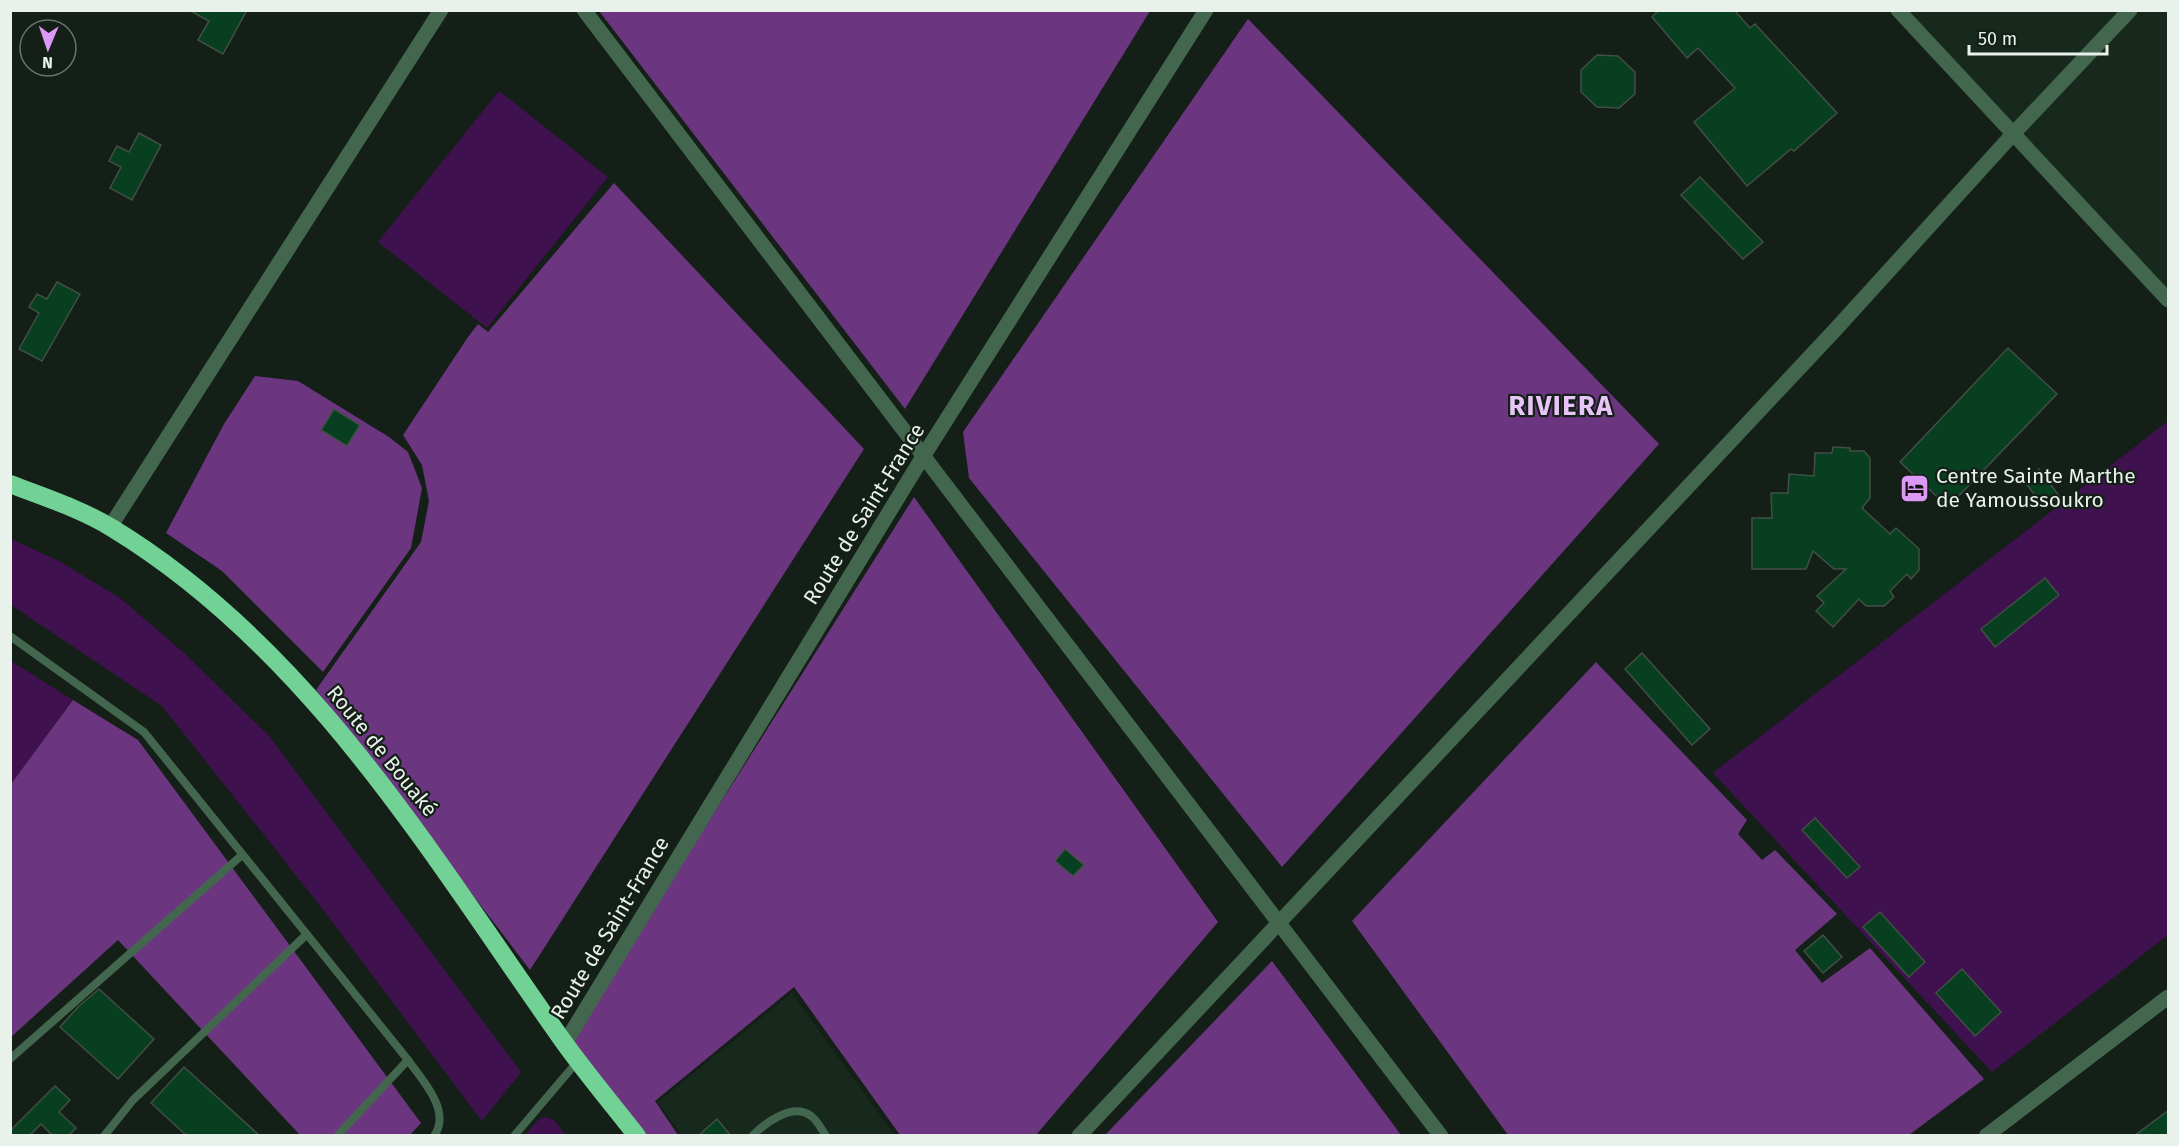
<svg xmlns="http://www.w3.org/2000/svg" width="2179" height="1146" viewBox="0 0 2179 1146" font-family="'Fira Sans',sans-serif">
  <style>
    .built { fill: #17291d }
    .green { fill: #40114f }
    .forest { fill: #6b367f }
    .building { fill: #083f21; stroke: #414f45; stroke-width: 1.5 }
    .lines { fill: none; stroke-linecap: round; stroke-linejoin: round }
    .lane { stroke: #43674e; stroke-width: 8 }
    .street { stroke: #43674e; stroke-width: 15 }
    .highway { stroke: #72d194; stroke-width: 18 }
    .labels { text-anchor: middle; stroke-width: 4.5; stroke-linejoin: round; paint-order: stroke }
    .poi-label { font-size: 21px; fill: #e9f1eb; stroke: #141f17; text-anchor: start }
    .street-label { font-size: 21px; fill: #e9f1eb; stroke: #141f17 }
    .district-label { font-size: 27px; font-weight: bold; letter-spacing: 1.5px; fill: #e9c4f8; stroke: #141f17 }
  </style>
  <rect width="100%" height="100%" fill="#141f17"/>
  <g class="built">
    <polygon points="1907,11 2168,11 2168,295"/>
    <polygon points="792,993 894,1135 682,1135 658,1102"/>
  </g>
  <g class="green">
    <polygon points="499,91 608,177 487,328 378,242"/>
    <polygon points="2168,421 2168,935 1992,1072 1713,773"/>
    <polygon points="11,539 59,561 120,598 182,651 269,736 521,1072 482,1121 325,912 162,706 11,605"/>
    <polygon points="11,661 73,700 11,784"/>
    <polygon points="546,1117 554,1120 566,1135 525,1135 539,1119"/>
  </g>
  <g class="forest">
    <polygon points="599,11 1150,11 905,409"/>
    <polygon points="1248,19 1659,444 1282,867 969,478 963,432"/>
    <polygon points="614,183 864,449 530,970 316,690 421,542 429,501 422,465 403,435 468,337 478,324 488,332"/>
    <polygon points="255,376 298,381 389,437 408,452 422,488 411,548 323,672 222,571 166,533 224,424"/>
    <polygon points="914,497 1218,922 1036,1135 900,1135 794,987 655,1101 678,1135 641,1135 568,1044"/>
    <polygon points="1596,662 1747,820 1738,834 1762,860 1775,850 1837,914 1795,950 1822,983 1870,948 1984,1079 1909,1135 1508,1135 1352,921"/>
    <polygon points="73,700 138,740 421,1123 410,1135 300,1135 118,940 11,1037 11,784"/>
    <polygon points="1272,961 1401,1135 1105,1135"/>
  </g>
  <g class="building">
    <polygon points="189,10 247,10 223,54 198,40 209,21"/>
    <polygon points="1659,10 1734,10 1750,28 1755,24 1837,113 1794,151 1791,149 1747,186 1694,122 1735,88 1698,48 1687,58 1652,17"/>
    <polygon points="1597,55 1618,56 1635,72 1635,94 1619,108 1597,107 1581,92 1581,70"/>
    <polygon points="139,133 161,145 132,200 110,188 121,167 109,161 117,146 129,152"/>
    <polygon points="1700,177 1763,242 1743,259 1681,195"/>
    <polygon points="57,282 80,294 42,361 19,349 39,313 29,307 37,294 47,299"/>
    <polygon points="2008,348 2057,394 1948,507 1900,462"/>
    <polygon points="334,409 360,425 347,446 321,430"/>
    <polygon points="1833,447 1850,448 1850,451 1864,451 1870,458 1870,498 1862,508 1890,534 1896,528 1919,549 1919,570 1911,579 1907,574 1890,591 1894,597 1884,606 1866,606 1859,599 1833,627 1816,611 1824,603 1817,596 1846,569 1834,569 1813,551 1806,569 1752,569 1752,518 1772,518 1771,493 1788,493 1789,474 1814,476 1815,453 1832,453"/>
    <polygon points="2039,469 2060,497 2045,508 2024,481"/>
    <polygon points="2045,578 2059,595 1995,647 1981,629"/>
    <polygon points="1642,653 1710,729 1692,745 1625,669"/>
    <polygon points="1815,818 1860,867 1847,878 1802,830"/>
    <polygon points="1065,849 1084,865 1073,876 1055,861"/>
    <polygon points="1880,912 1925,962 1909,977 1863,927"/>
    <polygon points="1823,935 1842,957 1823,973 1804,951"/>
    <polygon points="1962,969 2001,1012 1975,1036 1936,993"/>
    <polygon points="99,989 154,1039 118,1079 60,1027 78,1007"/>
    <polygon points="184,1067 260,1136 187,1136 151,1103"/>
    <polygon points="55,1086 70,1100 59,1112 76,1128 68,1136 53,1136 41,1124 29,1136 10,1136 10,1131"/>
    <polygon points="2169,1110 2169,1136 2134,1136"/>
    <polygon points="717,1119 731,1136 698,1136"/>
  </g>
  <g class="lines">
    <g class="lane">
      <path d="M10,636l134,96 264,328c14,20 44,51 26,76"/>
      <polyline points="10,1059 242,855"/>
      <polyline points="104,1136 133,1100 306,935"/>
      <polyline points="337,1136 408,1060"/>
      <polyline points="514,1136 577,1062"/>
      <path d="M752,1136c13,-13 41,-34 59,-20 6,4 11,14 15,20"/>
    </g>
    <g class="street">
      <polyline points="584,10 1441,1136"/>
      <polyline points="1898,10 2168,300"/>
      <polyline points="110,527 441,10"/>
      <polyline points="565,1043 924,455 1206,10"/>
      <polyline points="1079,1136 1835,330 2013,134 2130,10"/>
      <polyline points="1986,1136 2168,997"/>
    </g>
    <path class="highway" d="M10,484c34,13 71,25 102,44 199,121 319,327 451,513 23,32 49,63 74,95"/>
  </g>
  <defs>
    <symbol id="hotel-square" viewBox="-11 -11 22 22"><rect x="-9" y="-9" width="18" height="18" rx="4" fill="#db99f5" stroke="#141f17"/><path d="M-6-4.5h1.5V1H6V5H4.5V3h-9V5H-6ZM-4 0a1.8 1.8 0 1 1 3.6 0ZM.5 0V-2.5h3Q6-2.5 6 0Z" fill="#111"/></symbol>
  </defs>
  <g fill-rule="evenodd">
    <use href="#hotel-square" x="1898" y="472" width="33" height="33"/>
  </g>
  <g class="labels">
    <g class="poi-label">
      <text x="1936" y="483">Centre Sainte Marthe<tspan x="1936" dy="24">de Yamoussoukro</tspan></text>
    </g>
    <g class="street-label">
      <text transform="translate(864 514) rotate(-58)" y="7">Route de Saint-France</text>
      <text transform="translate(382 751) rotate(51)" y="7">Route de Bouaké</text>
      <text transform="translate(610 928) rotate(-59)" y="7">Route de Saint-France</text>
    </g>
    <g class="district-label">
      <text x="1561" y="415">RIVIERA</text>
    </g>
  </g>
  <rect width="2179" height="1146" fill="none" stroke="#e9f1eb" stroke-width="24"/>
  <g transform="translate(48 48) rotate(182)"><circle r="28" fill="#141f17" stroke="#69736c" stroke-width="1.5"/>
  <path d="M0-4.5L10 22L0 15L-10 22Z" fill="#db99f5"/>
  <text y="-9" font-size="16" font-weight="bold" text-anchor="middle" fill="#e9f1eb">N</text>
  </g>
  <path d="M1969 45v9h138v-9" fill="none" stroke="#e9f1eb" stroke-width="3"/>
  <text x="1978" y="45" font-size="18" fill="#e9f1eb" stroke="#141f17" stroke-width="4.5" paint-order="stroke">50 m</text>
</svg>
